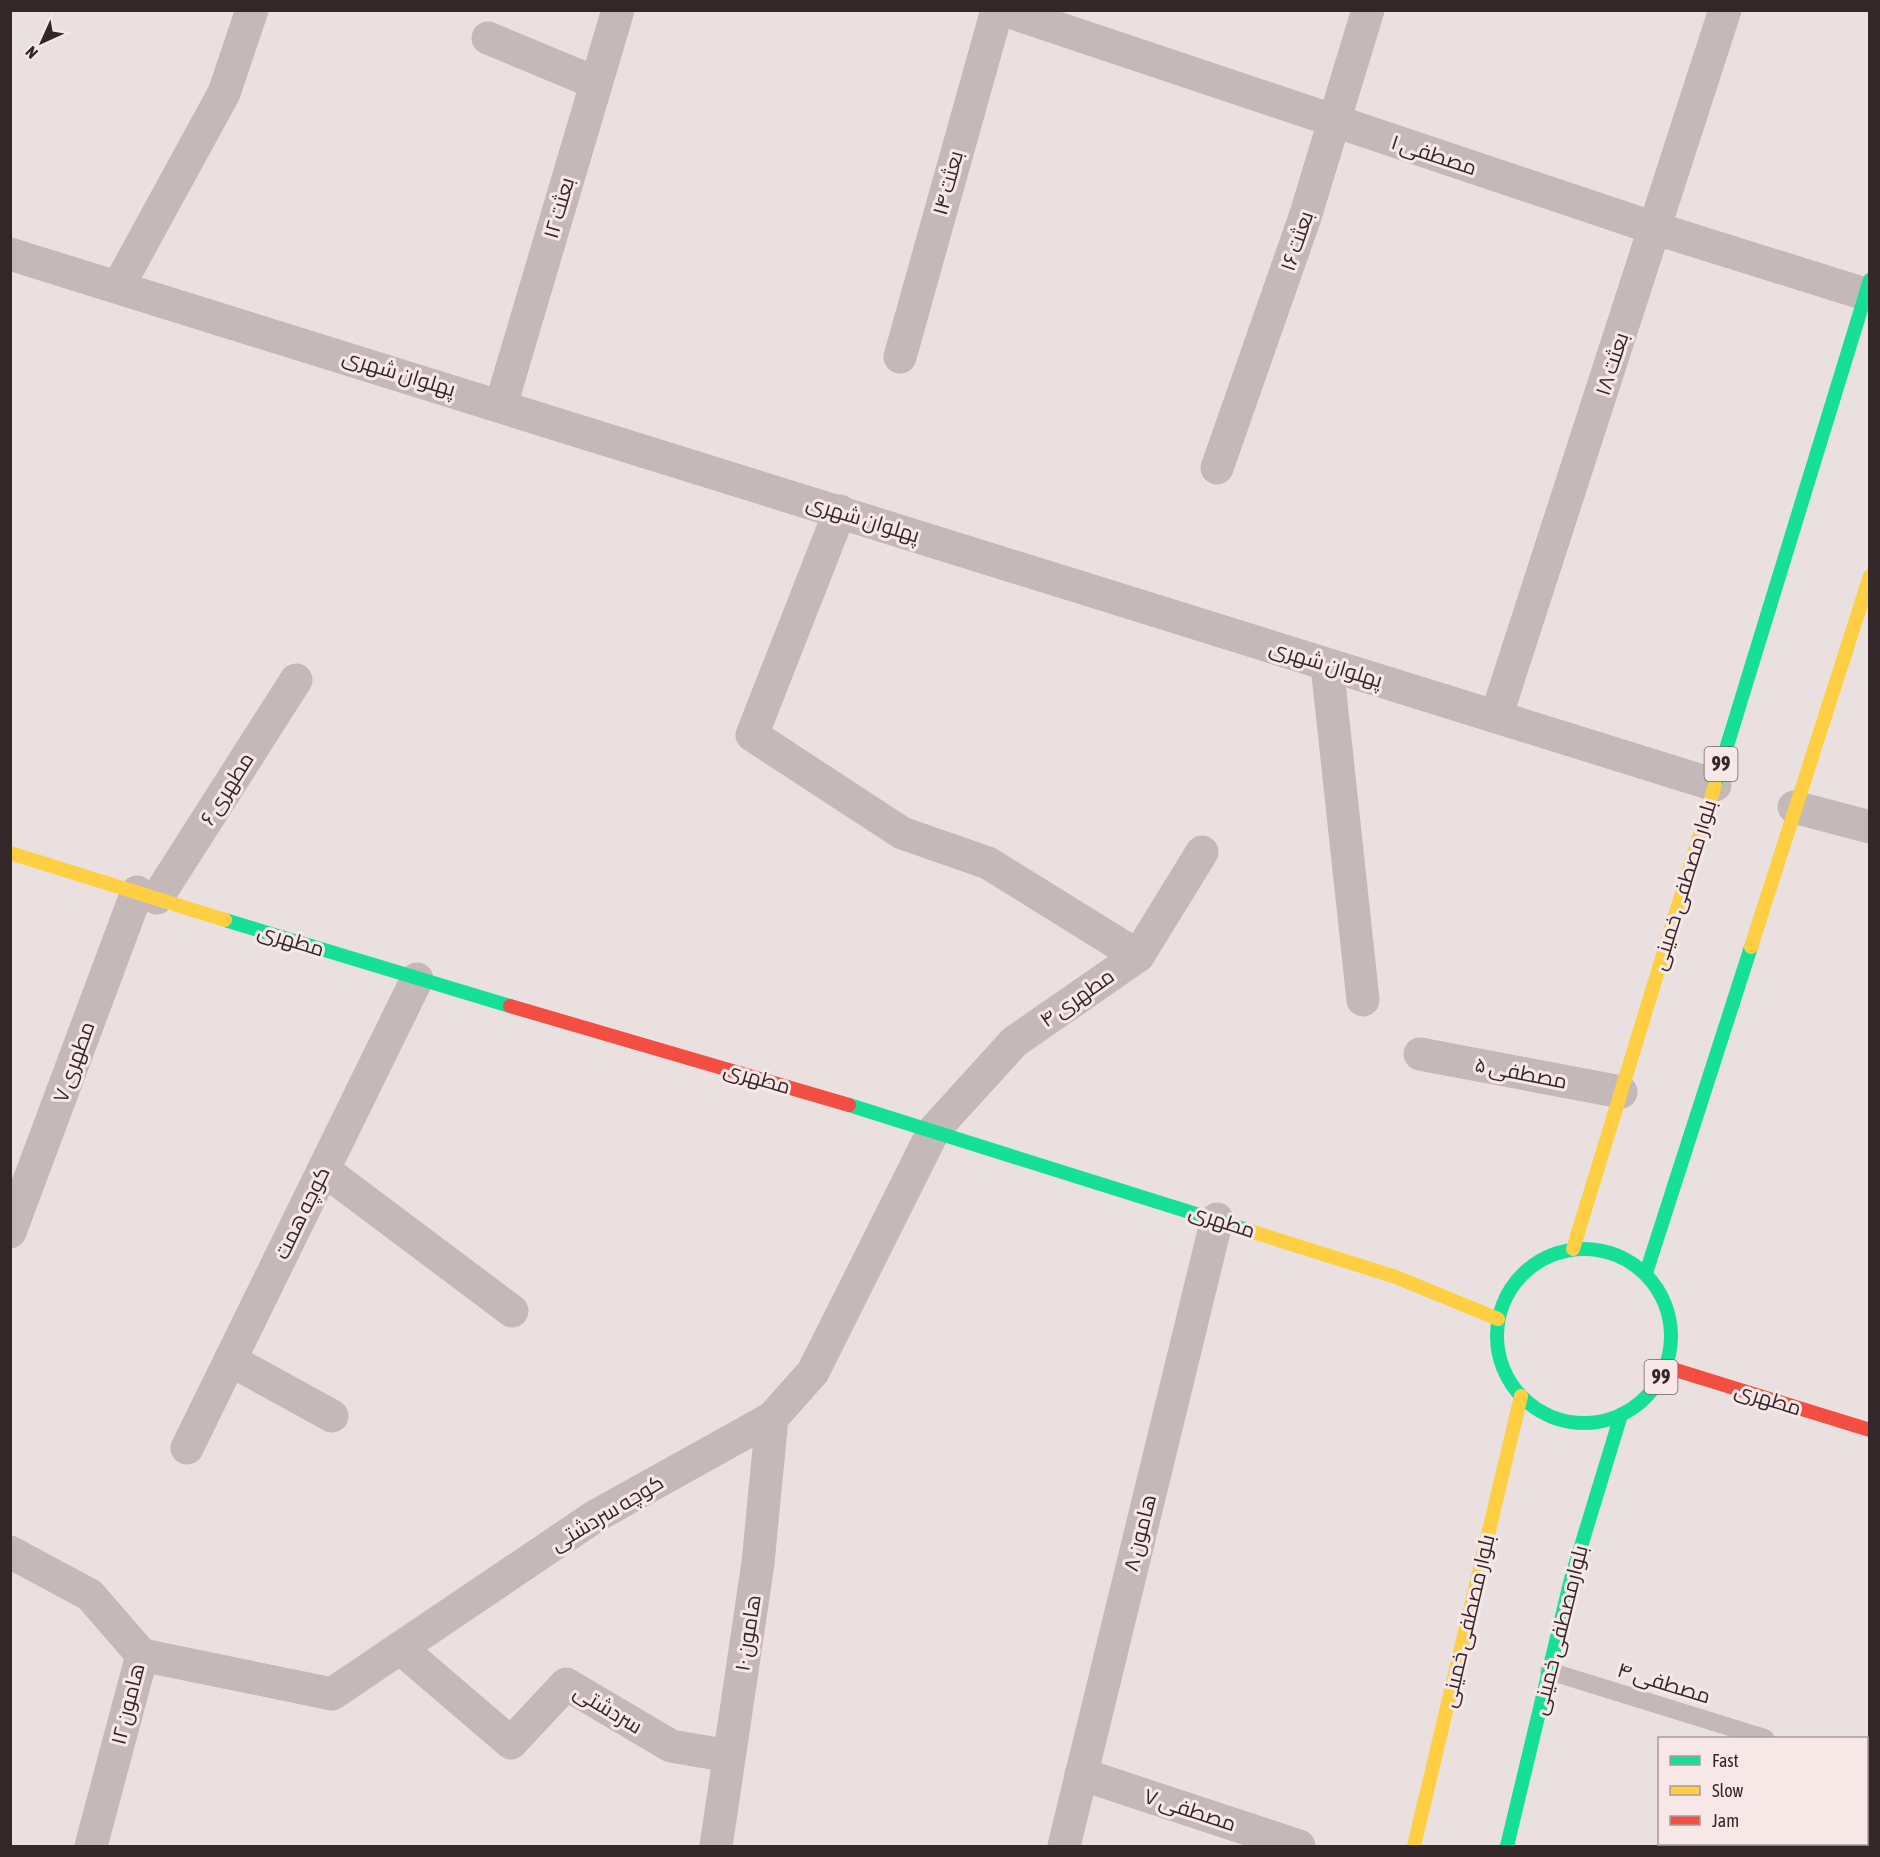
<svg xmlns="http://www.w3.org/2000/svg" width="1880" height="1857" viewBox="0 0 1880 1857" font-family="'Asap Condensed',Cairo,sans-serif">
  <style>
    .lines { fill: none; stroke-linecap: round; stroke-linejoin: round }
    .lane { stroke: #c4b8b9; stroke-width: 18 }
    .street { stroke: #c4b8b9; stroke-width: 33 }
    .fast { stroke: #16e098; stroke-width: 14 }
    .slow { stroke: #ffcf43; stroke-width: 14 }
    .jam { stroke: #f24e42; stroke-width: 14 }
    .labels { text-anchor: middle; stroke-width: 6; stroke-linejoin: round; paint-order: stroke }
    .shield { fill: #f8e7e7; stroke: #6f6163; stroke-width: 1.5 }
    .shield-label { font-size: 20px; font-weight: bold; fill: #34272a }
    .street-label { font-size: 21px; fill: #34272a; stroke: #f8e7e7 }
  </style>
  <rect width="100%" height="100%" fill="#ebe0e0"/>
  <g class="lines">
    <g class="lane">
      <polyline points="1549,1671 1765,1738"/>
      <polyline points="1866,1770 1870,1771"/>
    </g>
    <g class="street">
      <polyline points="1004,10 1657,229 1865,294"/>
      <polyline points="488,38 596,83"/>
      <polyline points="10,254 1715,785"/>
      <polyline points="118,287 224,93 252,10"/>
      <polyline points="900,357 997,10"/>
      <polyline points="501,405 618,10"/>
      <polyline points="1217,468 1305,217 1368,10"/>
      <polyline points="840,511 752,735 902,833 988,863 1138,956"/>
      <polyline points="1327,665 1363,1000"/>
      <polyline points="1496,717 1725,10"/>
      <polyline points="1794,807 1870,827"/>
      <polyline points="157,898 296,680"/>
      <polyline points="1420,1054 1621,1092"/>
      <polyline points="324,1170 512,1311"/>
      <polyline points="10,1232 137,892"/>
      <polyline points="230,1360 332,1416"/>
      <polyline points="187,1448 417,979"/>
      <polyline points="10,1552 90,1595 142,1655 91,1846"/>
      <polyline points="400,1648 511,1743 566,1684 671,1746 729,1756"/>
      <polyline points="142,1655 332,1694 594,1517 772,1418 813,1372 934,1130 1014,1042 1138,956 1202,852"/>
      <polyline points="1081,1774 1299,1846"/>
      <polyline points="716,1846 758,1563 772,1418"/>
      <polyline points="1064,1846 1217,1219"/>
    </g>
    <g class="fast">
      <polyline points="1715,785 1870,280"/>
      <polyline points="225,920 510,1006"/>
      <polyline points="849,1105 1250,1231"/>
      <circle cx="1584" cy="1336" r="87"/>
      <polyline points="1646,1273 1751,947"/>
      <polyline points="1507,1846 1571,1579 1621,1415"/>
    </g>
    <g class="slow">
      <polyline points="10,853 225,920"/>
      <polyline points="1751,947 1870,576"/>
      <polyline points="1250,1231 1396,1277 1498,1319"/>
      <polyline points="1573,1249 1715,785"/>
      <polyline points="1414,1846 1521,1396"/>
    </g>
    <g class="jam">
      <polyline points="510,1006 849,1105"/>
      <polyline points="1666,1367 1870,1430"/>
    </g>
  </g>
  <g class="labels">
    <g class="shield">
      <rect x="1704.5" y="747" width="33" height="34" rx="4.5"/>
      <rect x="1644.5" y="1360" width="33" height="34" rx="4.5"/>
    </g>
    <g class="shield-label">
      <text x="1721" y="771">99</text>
      <text x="1661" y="1384">99</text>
    </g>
    <g class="street-label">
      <text transform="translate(1434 155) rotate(18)" y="7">مصطفی ۱</text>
      <text transform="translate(948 183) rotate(-75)" y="7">بعثت ۱۴</text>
      <text transform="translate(559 208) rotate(-74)" y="7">بعثت ۱۲</text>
      <text transform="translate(1297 241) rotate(-71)" y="7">بعثت ۱۶</text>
      <text transform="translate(1612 364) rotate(-72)" y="7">بعثت ۱۸</text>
      <text transform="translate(399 373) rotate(17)" y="7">پهلوان شهری</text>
      <text transform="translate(863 519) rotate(17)" y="7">پهلوان شهری</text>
      <text transform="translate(1326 664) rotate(17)" y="7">پهلوان شهری</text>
      <text transform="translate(227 789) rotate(-58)" y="7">مطهری ۶</text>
      <text transform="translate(1684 885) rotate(-73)" y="7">بلوار مصطفی خمینی</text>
      <text transform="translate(291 940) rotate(17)" y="7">مطهری</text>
      <text transform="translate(1077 998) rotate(-35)" y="7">مطهری ۴</text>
      <text transform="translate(74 1062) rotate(-70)" y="7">مطهری ۷</text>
      <text transform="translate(1521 1073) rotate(11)" y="7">مصطفی ۵</text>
      <text transform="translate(757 1078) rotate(16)" y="7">مطهری</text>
      <text transform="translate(302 1213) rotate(-64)" y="7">کوچه همت</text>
      <text transform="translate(1222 1221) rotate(18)" y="7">مطهری</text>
      <text transform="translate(1768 1399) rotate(17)" y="7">مطهری</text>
      <text transform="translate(607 1513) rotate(-31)" y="7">کوچه سردشتی</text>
      <text transform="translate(1140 1533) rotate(-76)" y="7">هامون ۸</text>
      <text transform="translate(1468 1621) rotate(-77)" y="7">بلوار مصطفی خمینی</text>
      <text transform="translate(1560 1630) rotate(-76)" y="7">بلوارمصطفی خمینی</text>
      <text transform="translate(748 1633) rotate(-81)" y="7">هامون ۱۰</text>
      <text transform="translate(1664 1683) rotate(17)" y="7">مصطفی ۴</text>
      <text transform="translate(128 1704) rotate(-76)" y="7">هامون ۱۲</text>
      <text transform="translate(608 1709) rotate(31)" y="7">سردشتی</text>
      <text transform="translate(1190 1810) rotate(18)" y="7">مصطفی ۷</text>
    </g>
  </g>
  <rect width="1880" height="1857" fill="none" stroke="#34272a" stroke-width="24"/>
  <rect x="1658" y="1737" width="210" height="108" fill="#f8e7e7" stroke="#aa9a9b" stroke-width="1.5"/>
  <rect x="1670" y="1756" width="30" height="9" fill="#16e098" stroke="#aa9a9b" stroke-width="1.5"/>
  <text x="1712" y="1767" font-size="18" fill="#34272a">Fast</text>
  <rect x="1670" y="1786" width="30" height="9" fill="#ffcf43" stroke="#aa9a9b" stroke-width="1.5"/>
  <text x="1712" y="1797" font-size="18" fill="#34272a">Slow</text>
  <rect x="1670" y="1816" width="30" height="9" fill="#f24e42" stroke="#aa9a9b" stroke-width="1.5"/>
  <text x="1712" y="1827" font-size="18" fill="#34272a">Jam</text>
  <g transform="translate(42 42) rotate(225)" stroke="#f8e7e7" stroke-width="4.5" paint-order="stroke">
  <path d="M0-4.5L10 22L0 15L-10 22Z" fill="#34272a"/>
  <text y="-9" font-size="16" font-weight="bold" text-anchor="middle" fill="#34272a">N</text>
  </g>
</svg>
